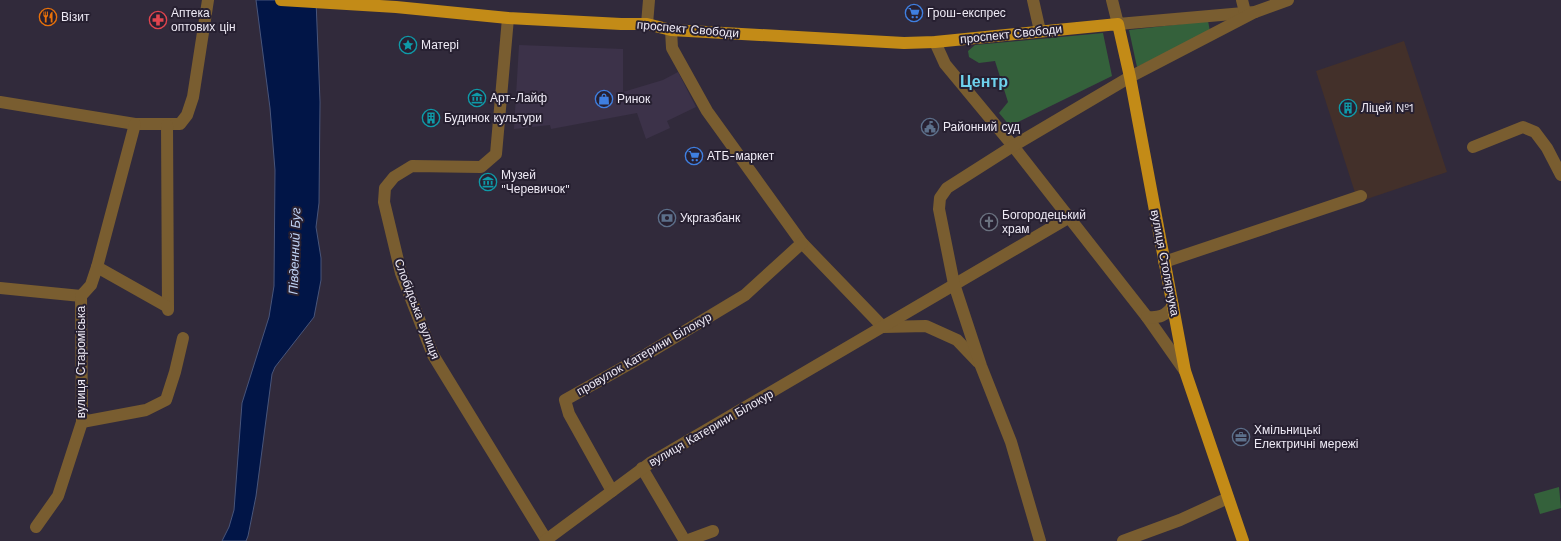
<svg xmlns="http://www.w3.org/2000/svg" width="1561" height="541" viewBox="0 0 1561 541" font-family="'Work Sans',sans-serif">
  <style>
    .built { fill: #3c3249 }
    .education { fill: #43302a }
    .green { fill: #34613b }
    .water { fill: #011547; stroke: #48557b }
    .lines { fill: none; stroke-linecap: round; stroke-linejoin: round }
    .minor { stroke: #795d30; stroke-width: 12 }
    .major { stroke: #c38b17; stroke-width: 12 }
    .labels { text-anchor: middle; stroke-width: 4; stroke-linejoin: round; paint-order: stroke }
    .poi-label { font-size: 12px; fill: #eeeaf5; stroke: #272031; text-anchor: start }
    .street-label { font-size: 12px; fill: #eeeaf5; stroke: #272031 }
    .water-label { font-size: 13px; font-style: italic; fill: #c0d3f5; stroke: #272031 }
    .district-label { font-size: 16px; font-weight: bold; fill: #6ed1ec; stroke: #272031 }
  </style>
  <rect width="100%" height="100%" fill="#312a3b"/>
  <polygon class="built" points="519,45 623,49 623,92 663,80 678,72 696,107 667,121 670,128 646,139 637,113 551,129 550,125 514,129"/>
  <polygon class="education" points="1404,41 1447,172 1358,202 1316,71"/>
  <g class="green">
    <polygon points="1208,21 1210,31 1137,67 1129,30"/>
    <polygon points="1103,33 1112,76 1010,126 999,113 1008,102 995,61 979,63 969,57 968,51 975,45"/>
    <polygon points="1559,487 1561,508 1540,514 1534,494"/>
  </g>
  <polygon class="water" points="256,0 316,0 320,102 319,203 316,227 321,258 321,280 314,317 275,367 272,374 256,496 248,536 246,541 222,541 229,527 234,510 242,403 269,317 274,286 275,170 270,108"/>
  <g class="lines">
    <g class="minor">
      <polyline points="1033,0 1040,31"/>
      <polyline points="1112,0 1118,24 1255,12 1288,0"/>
      <polyline points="1242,0 1245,12"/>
      <polyline points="508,18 496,154 481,167 412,166 394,177 385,188 384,202 401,273 433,355 547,541"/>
      <polyline points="647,24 649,0"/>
      <polyline points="671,30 672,48 707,111 743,161 802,243 883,327 926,326 957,340 978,362"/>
      <polyline points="935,42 945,64 1013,146 1147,317 1185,371"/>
      <polyline points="0,102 135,124 180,124 187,115 193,97 208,0"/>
      <polyline points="167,125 168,310"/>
      <polyline points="1473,147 1523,127 1535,132 1547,148 1561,175"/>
      <polyline points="1164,262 1361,196"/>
      <polyline points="97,267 168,307"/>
      <polyline points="0,288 81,296"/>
      <path d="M1147,317c13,1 18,-1 26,-11"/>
      <polyline points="82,422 146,410 166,400 175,372 183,338"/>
      <polyline points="642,468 685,541"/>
      <polyline points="612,491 569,414 565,400 647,354 745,295 802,243"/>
      <polyline points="36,527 58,496 82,422 81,296 91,285 97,267 135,124"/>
      <polyline points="546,540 650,463 1068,218"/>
      <polyline points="686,541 713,531"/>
      <polyline points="1040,541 1011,442 981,366 954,284 939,209 940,198 947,188 1013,146 1130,77 1255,12"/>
      <polyline points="1123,541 1180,520 1228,498"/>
    </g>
    <polyline class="major" points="281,0 396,7 508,18 621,24 647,24 671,30 904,43 935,42 1118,24 1130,77 1185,371 1243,541"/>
  </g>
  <defs>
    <symbol id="supermarket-ring" viewBox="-11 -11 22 22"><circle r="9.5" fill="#272031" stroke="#3f7fe0" stroke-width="1.5"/><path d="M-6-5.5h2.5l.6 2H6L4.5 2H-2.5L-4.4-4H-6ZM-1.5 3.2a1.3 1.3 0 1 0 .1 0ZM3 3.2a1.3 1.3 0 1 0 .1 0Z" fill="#3f7fe0"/></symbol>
    <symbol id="restaurant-ring" viewBox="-11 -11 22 22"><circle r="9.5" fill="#272031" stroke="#e8710a" stroke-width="1.5"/><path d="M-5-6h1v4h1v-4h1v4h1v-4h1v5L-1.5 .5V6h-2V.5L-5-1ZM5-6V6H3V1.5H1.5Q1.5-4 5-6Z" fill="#e8710a"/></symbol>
    <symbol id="pharmacy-ring" viewBox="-11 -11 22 22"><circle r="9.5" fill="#272031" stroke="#e0444e" stroke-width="1.5"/><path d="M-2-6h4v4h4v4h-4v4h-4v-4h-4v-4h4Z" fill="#e0444e"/></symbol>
    <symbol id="sight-ring" viewBox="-11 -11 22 22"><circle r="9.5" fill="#272031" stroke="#0f9aa8" stroke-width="1.5"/><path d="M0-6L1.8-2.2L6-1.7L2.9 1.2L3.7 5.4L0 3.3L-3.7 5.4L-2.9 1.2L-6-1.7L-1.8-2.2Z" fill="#0f9aa8"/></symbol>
    <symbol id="museum-ring" viewBox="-11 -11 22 22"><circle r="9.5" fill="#272031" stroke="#0f9aa8" stroke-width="1.5"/><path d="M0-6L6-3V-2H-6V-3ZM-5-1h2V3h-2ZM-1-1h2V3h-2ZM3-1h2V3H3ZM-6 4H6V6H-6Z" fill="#0f9aa8"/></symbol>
    <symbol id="shop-ring" viewBox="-11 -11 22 22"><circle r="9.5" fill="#272031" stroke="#3f7fe0" stroke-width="1.5"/><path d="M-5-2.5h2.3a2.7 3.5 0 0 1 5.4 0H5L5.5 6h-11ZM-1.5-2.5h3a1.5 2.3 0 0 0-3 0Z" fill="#3f7fe0"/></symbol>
    <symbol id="building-ring" viewBox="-11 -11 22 22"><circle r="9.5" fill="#272031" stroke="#0f9aa8" stroke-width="1.5"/><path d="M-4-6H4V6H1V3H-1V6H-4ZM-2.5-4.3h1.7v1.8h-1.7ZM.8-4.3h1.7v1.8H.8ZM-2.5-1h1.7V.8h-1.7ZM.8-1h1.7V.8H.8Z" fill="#0f9aa8"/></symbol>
    <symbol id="civic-ring" viewBox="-11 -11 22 22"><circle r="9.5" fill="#272031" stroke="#5c6f8a" stroke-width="1.5"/><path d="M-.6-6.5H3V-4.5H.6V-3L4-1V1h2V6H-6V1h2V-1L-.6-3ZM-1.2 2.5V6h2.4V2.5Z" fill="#5c6f8a"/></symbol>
    <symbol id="bank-ring" viewBox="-11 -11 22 22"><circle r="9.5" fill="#272031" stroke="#5c6f8a" stroke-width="1.5"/><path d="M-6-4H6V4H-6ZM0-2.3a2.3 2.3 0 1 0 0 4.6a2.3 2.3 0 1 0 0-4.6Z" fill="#5c6f8a"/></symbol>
    <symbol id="church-ring" viewBox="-11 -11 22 22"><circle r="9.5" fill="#272031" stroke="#6b7280" stroke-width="1.5"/><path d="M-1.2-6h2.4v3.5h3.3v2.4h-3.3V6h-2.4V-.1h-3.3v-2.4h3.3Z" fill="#6b7280"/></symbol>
    <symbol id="office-ring" viewBox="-11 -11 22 22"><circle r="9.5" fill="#272031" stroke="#5c6f8a" stroke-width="1.5"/><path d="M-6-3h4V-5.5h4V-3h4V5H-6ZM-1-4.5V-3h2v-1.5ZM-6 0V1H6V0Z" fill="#5c6f8a"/></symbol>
  </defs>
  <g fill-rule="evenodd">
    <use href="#supermarket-ring" x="904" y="3" width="20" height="20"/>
    <use href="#restaurant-ring" x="38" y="7" width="20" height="20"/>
    <use href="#pharmacy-ring" x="148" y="10" width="20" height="20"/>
    <use href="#sight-ring" x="398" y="35" width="20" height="20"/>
    <use href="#museum-ring" x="467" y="88" width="20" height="20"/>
    <use href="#shop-ring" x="594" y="89" width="20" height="20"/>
    <use href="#building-ring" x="1338" y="98" width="20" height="20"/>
    <use href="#building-ring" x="421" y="108" width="20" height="20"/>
    <use href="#civic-ring" x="920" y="117" width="20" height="20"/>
    <use href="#supermarket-ring" x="684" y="146" width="20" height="20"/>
    <use href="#museum-ring" x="478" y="172" width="20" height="20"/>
    <use href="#bank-ring" x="657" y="208" width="20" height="20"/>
    <use href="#church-ring" x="979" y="212" width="20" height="20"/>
    <use href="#office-ring" x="1231" y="427" width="20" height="20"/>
  </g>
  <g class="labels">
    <g class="poi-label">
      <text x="171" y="17">Аптека<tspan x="171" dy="14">оптових цін</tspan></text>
      <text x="927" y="17">Грош-експрес</text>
      <text x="61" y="21">Візит</text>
      <text x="421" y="49">Матері</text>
      <text x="490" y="102">Арт-Лайф</text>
      <text x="617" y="103">Ринок</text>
      <text x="1361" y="112">Ліцей №1</text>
      <text x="444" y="122">Будинок культури</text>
      <text x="943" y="131">Районний суд</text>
      <text x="707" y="160">АТБ-маркет</text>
      <text x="501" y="179">Музей<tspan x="501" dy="14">"Черевичок"</tspan></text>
      <text x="1002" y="219">Богородецький<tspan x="1002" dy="14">храм</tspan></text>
      <text x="680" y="222">Укргазбанк</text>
      <text x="1254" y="434">Хмільницькі<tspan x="1254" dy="14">Електричні мережі</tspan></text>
    </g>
    <g class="street-label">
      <text transform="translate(688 29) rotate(5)" y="4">проспект Свободи</text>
      <text transform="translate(1011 34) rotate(-6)" y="4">проспект Свободи</text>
      <text transform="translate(1165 263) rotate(79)" y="4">вулиця Столярчука</text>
      <text transform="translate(417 309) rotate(69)" y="4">Слобідська вулиця</text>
      <text transform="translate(644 354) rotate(-30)" y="4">провулок Катерини Білокур</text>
      <text transform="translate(81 362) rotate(-90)" y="4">вулиця Староміська</text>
      <text transform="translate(711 428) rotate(-30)" y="4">вулиця Катерини Білокур</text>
    </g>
    <g class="water-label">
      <text transform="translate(294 251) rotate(-88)" y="5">Південний Буг</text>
    </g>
    <g class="district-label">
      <text x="984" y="87">Центр</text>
    </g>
  </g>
</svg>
